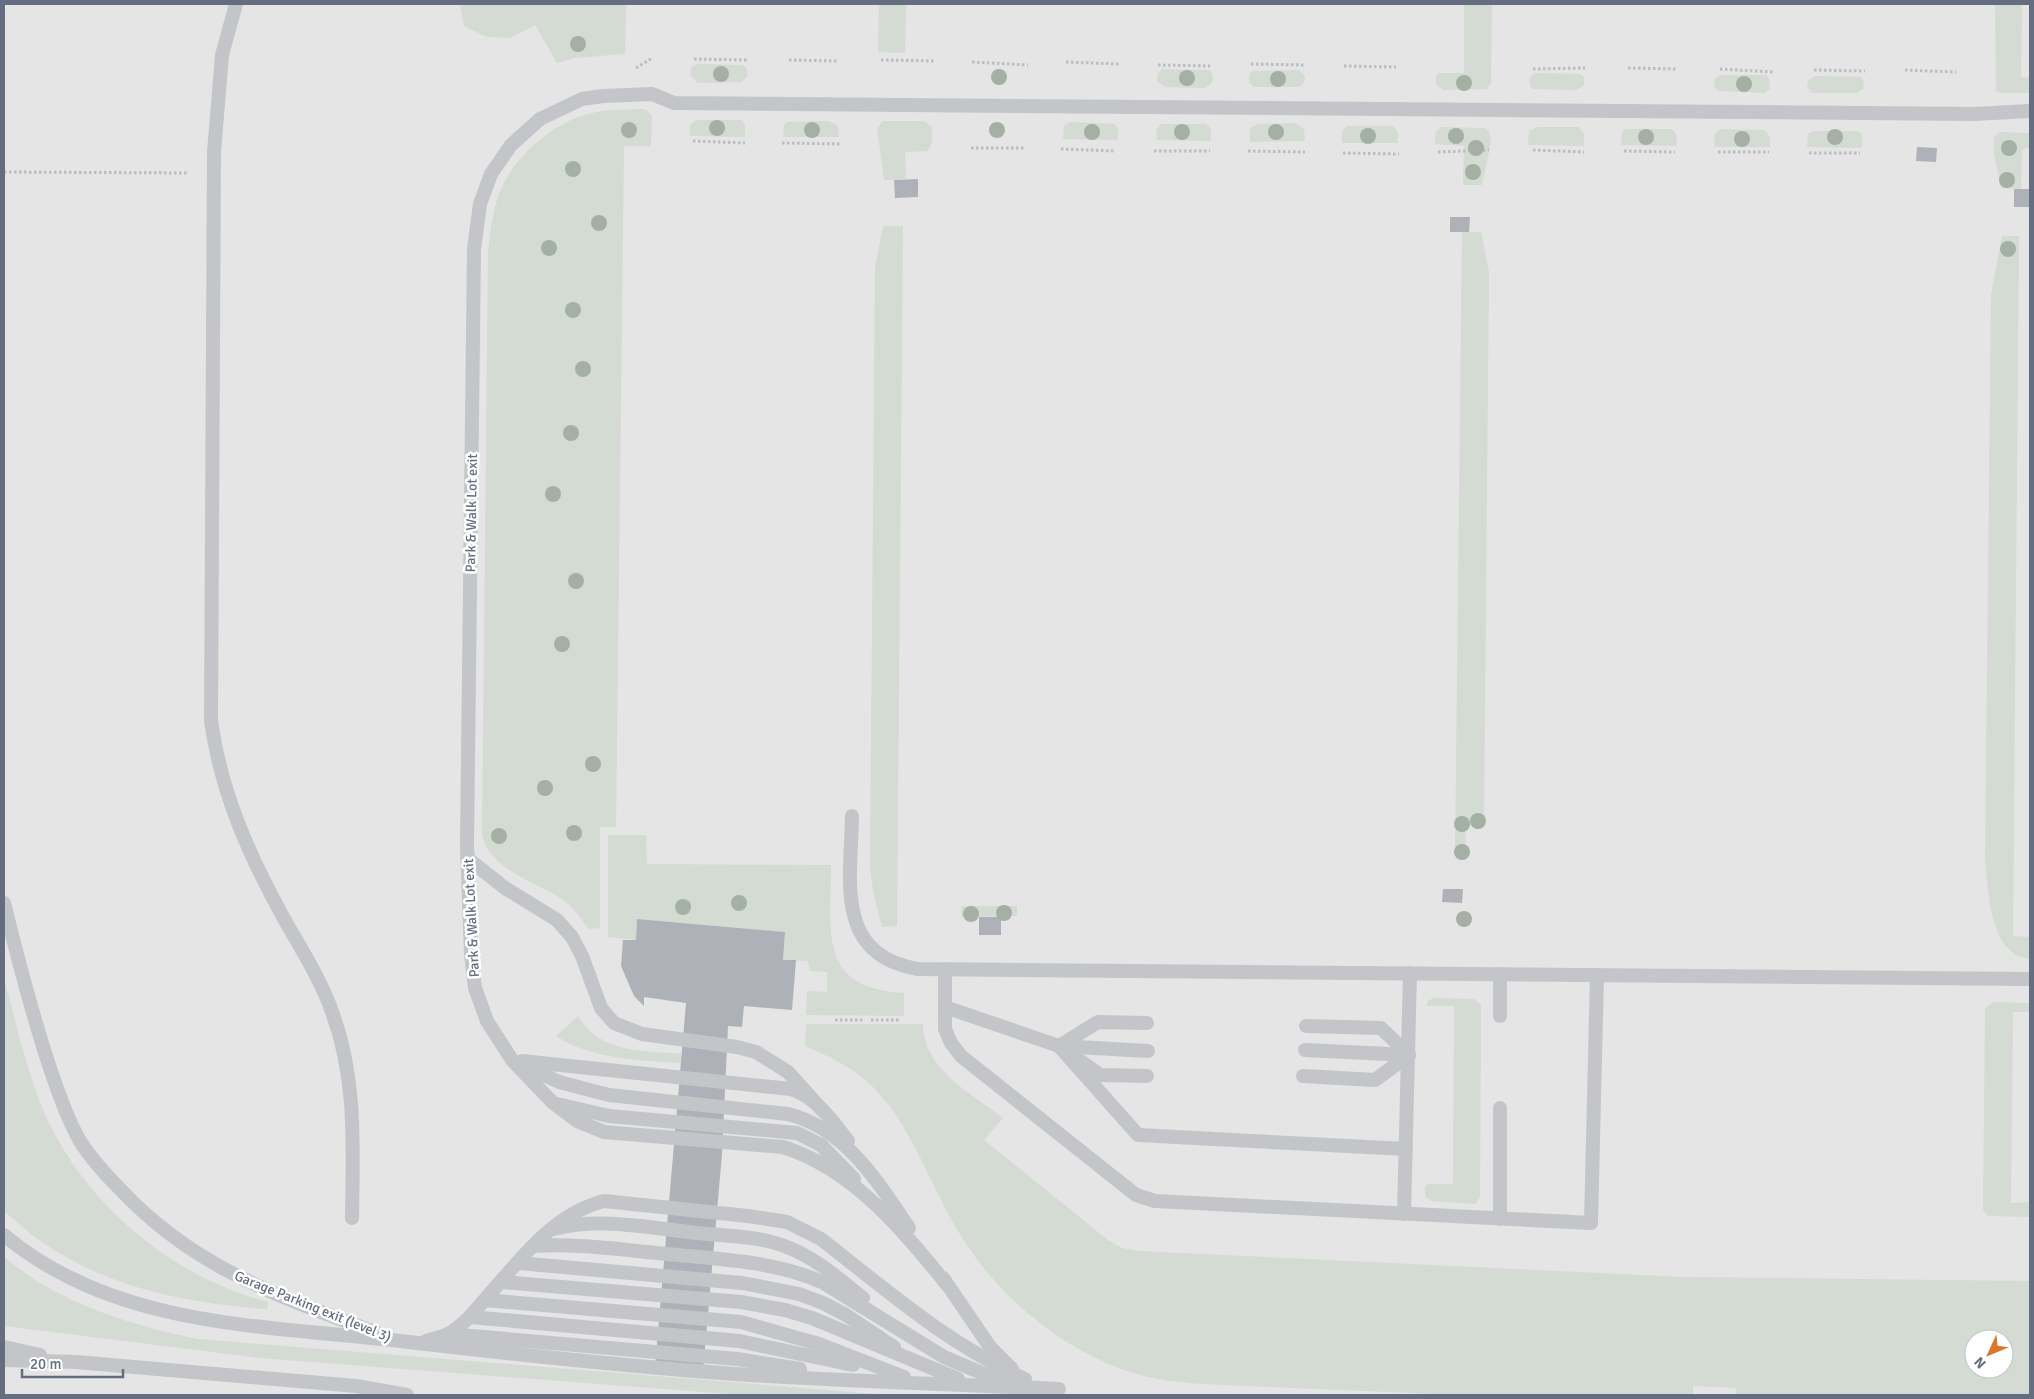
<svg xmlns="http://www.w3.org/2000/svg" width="2034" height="1399" viewBox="0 0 2034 1399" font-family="Signika,sans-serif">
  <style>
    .built { fill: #e4e5e4; fill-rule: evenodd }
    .green { fill: #d4dbd2; fill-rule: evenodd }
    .building { fill: #aeb2b8 }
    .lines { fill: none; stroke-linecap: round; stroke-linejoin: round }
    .path { stroke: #bcbdc0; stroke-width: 3; stroke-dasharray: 2.5 2.5; stroke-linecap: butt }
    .service { stroke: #c3c5c9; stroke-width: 14 }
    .tree { fill: #a4b0a3 }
    .labels { text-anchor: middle; stroke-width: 5; stroke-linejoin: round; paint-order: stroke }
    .street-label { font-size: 14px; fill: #656e80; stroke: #fff }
  </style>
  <rect width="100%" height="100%" fill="#f4f4f1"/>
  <path class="built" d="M4,4h2026v1391h-2026zM1974,1339h30v30h-30z"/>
  <g class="green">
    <polygon points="460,4 626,4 625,54 575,58 557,63 535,25 510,38 487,37 464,26"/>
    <polygon points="879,4 906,4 905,53 878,52"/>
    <polygon points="1464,4 1492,4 1491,83 1487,89 1443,90 1436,84 1436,76 1439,73 1464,73"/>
    <polygon points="1995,4 2022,4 2021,77 2030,78 2030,93 2002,93 1996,91"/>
    <polygon points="697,64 742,65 746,67 748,75 742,82 698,83 691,76 691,68"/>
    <path d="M1162,69l46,1 4,3c3,8 -1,12 -7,15l-40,-1 -8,-6v-6z"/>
    <polygon points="1299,70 1305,76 1304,83 1299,87 1254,87 1249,82 1249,75 1252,71"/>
    <polygon points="1534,73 1580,74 1584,77 1584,85 1577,90 1533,89 1530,86 1529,79"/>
    <polygon points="1720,75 1766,75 1769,79 1770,89 1764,93 1719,91 1715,88 1714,80"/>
    <polygon points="1815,76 1861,77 1864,82 1863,89 1857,93 1812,93 1807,87 1808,81"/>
    <path d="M642,109l5,1 5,6 -1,30h-27l-8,681h-16v101l-11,1c-9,-11 -17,-24 -29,-31 -25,-17 -72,-29 -78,-64l6,-582c2,-17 4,-35 9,-52 12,-40 55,-78 95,-87 16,-4 34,-3 50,-4z"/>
    <polygon points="696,120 742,120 745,124 745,137 690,136 690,125"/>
    <polygon points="829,121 838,126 839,137 783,137 784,125 787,122"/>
    <polygon points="883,121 924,121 932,127 932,143 928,151 905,152 906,179 884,180 877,128"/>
    <polygon points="1070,122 1115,124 1118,129 1118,140 1063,139 1064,126"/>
    <polygon points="1161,124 1206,124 1211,129 1211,141 1157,140 1156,131"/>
    <polygon points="1258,124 1295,123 1304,129 1305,141 1250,142 1250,128"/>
    <polygon points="1347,126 1393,126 1398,133 1398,143 1342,143 1342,132"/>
    <polygon points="1441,127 1484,128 1489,131 1491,142 1482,185 1463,185 1464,146 1435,144 1435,133"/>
    <polygon points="1537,127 1579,127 1584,134 1584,146 1528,145 1529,131"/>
    <polygon points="1626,129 1672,129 1677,136 1676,146 1621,145 1622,132"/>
    <polygon points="1721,129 1765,130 1770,137 1770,147 1714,147 1715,134"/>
    <polygon points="1813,131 1858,131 1862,134 1862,148 1807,147 1808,134"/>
    <polygon points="1999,132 2030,133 2030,148 2022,149 2021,189 2001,188 1994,153 1994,138"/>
    <polygon points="883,226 903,226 897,926 882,927 873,891 870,865 875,268"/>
    <polygon points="1462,232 1481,232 1489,272 1484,816 1482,826 1465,825 1466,856 1455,856"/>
    <path d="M2002,236h17l-6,700 17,1v22c-41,-4 -41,-67 -45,-99l6,-566z"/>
    <path d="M608,835h38l1,29 184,1c0,66 -14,124 73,128v23l-98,-1 1,-24 20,1v-20l-17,-1 -2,-10 -25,-1 2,-28 -148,-13 -1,21 -28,-3z"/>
    <polygon points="961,906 1017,906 1017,916 961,917"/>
    <path d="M4,978c12,45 22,91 40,134 39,91 129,166 224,190l-1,7c-81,-6 -160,-21 -228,-69 -12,-8 -23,-19 -35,-29z"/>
    <polygon points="1433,998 1474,999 1481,1004 1480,1197 1475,1204 1432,1201 1425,1197 1425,1187 1428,1184 1453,1184 1454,1006 1427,1006 1428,1001"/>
    <polygon points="1993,1002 2030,1003 2030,1012 2013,1012 2011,1203 2030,1202 2030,1217 1988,1216 1983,1210 1985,1009"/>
    <path d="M578,1016c23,38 63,34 103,38v9c-43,-3 -87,-3 -125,-27z"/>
    <path d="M806,1024h117c0,45 48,69 80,94l-19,22 124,100 14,8 17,3 544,26 347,4v114h-294v-7l-43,-2v9h-235l-257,-11c-28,-2 -58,-6 -85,-17 -67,-27 -127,-80 -162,-143 -26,-45 -44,-100 -81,-137 -19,-19 -44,-31 -68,-41zM1974,1339h30v30h-30z"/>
    <path d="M4,1257c13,10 27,21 41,29 48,27 99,42 153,53l691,56h-147l-482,-37 -256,-32z"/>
  </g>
  <g class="building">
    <polygon points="1917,147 1937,148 1936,162 1916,161"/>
    <polygon points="918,179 918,197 895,198 894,180"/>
    <rect x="2014" y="189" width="16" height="18"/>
    <polygon points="1450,217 1470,217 1469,232 1450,232"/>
    <polygon points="1443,889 1463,889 1462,903 1442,902"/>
    <rect x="979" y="917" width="22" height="18"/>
    <polygon points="637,919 785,932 783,960 796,960 792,1010 744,1006 742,1027 728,1026 722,1154 703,1371 655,1367 686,1003 644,997 644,1006 634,996 621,966 623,940 636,940"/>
  </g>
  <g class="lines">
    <g class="path">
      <polyline points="694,59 747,60"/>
      <polyline points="789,60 837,61"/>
      <polyline points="881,60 935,61"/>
      <polyline points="972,62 1028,65"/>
      <polyline points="1066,62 1119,64"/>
      <polyline points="1251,64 1306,65"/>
      <polyline points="1158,65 1210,66"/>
      <polyline points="1344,66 1396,67"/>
      <polyline points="636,68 652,58"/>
      <polyline points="1628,68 1678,69"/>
      <polyline points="1533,69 1585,68"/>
      <polyline points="1720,69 1773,72"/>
      <polyline points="1814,70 1865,71"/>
      <polyline points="1905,70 1956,72"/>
      <polyline points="693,141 745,143"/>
      <polyline points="782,143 842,144"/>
      <polyline points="971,148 1026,148"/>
      <polyline points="1061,149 1115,151"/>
      <polyline points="1533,150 1584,152"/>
      <polyline points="1154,151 1210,151"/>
      <polyline points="1248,151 1305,152"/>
      <polyline points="1624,151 1675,152"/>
      <polyline points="1438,152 1489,150"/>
      <polyline points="1718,152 1769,152"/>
      <polyline points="1343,153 1399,154"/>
      <polyline points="1809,153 1860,153"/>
      <polyline points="4,172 189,173"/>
      <polyline points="835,1020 865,1020"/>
      <polyline points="871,1020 900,1020"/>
    </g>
    <g class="service">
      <path d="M236,4l-14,51 -8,97 -3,569c10,71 37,132 71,194 17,31 37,61 49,94 26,68 22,138 21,209"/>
      <path d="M852,816c-1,65 -18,139 66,153l1112,10"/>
      <polyline points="467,858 505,888 557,920 572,937 582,956 601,1008 614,1023 642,1034 737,1047 756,1052 788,1072 823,1111"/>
      <path d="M4,903c14,57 29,115 48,171 8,23 16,46 28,67 11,18 26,34 41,49 74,79 160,107 259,144"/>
      <polyline points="945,969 945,1029 951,1043 961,1056 1136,1195 1155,1201 1591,1223 1597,975"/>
      <polyline points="1500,974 1500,1016"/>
      <polyline points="945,1007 1059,1046 1148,1051"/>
      <polyline points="1306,1026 1381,1028 1409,1055"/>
      <polyline points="1059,1046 1138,1135 1406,1149"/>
      <polyline points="1059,1046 1098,1022 1147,1023"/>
      <polyline points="1305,1050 1409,1055"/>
      <polyline points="1076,1058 1100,1075 1147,1076"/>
      <path d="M522,1061l269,28c24,7 42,32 57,52"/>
      <path d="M519,1063l40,19 50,13 179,19c57,14 90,68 121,114"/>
      <polyline points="1303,1076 1375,1080 1409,1055"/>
      <polyline points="557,1104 609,1116 797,1133 821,1145 854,1179"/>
      <polyline points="1500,1108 1500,1219"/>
      <polyline points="1404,1214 1410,973"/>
      <path d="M553,1229c47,-12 97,-1 144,4 29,3 63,3 90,14 29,11 52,32 76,51"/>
      <path d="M4,1235c111,93 260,90 396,106 111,13 223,25 335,33 108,7 216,10 324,15"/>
      <path d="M533,1246c45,-3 90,4 134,8 52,5 106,7 155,28l122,75 59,25"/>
      <polyline points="518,1263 742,1283 799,1294 823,1303 846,1315 894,1347"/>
      <polyline points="943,1278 990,1347 1012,1369"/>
      <polyline points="501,1282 741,1302 785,1310 812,1318 958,1379"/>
      <path d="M948,1286c-44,-55 -95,-117 -165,-139l-179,-15 -27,-11 -25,-19 -40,-42 -25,-39 -12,-33 -4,-33 -4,-111 7,-595 6,-45 11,-30 20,-29 29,-26 42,-20 21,-3 49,-2 22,9 1300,11 56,-3"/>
      <polyline points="485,1300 741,1322 819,1344 904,1377"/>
      <polyline points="470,1317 739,1341 853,1365"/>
      <polyline points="448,1334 737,1359 800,1369"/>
      <path d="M426,1341c7,-2 16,-4 22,-7 16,-9 28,-24 39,-37 34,-38 66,-83 117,-96l144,15 39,6 34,17c68,53 124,103 204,140"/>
      <polyline points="4,1347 40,1355"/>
      <polyline points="4,1360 76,1362 356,1386 407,1395"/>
    </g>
  </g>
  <g class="tree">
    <circle cx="578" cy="44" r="8"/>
    <circle cx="721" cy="74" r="8"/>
    <circle cx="999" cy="77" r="8"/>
    <circle cx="1187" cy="78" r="8"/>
    <circle cx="1278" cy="79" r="8"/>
    <circle cx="1464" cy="83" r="8"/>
    <circle cx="1744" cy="84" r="8"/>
    <circle cx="717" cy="128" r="8"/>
    <circle cx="629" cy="130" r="8"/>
    <circle cx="812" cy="130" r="8"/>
    <circle cx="997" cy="130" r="8"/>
    <circle cx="1092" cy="132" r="8"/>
    <circle cx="1182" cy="132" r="8"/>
    <circle cx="1276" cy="132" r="8"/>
    <circle cx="1368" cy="136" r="8"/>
    <circle cx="1456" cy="136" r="8"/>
    <circle cx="1646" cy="137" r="8"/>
    <circle cx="1835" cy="137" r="8"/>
    <circle cx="1742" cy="139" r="8"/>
    <circle cx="1476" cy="148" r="8"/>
    <circle cx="2009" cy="148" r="8"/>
    <circle cx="573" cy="169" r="8"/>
    <circle cx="1473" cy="172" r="8"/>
    <circle cx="2007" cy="180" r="8"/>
    <circle cx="599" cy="223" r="8"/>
    <circle cx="549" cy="248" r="8"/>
    <circle cx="2008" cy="249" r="8"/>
    <circle cx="573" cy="310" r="8"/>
    <circle cx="583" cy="369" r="8"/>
    <circle cx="571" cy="433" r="8"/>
    <circle cx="553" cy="494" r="8"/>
    <circle cx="576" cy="581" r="8"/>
    <circle cx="562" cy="644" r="8"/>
    <circle cx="593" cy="764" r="8"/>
    <circle cx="545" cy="788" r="8"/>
    <circle cx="1478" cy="821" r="8"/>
    <circle cx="1462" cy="824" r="8"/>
    <circle cx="574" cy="833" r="8"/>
    <circle cx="499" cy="836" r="8"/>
    <circle cx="1462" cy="852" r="8"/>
    <circle cx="739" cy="903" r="8"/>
    <circle cx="683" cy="907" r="8"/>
    <circle cx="1004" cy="913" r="8"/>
    <circle cx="971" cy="914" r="8"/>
    <circle cx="1464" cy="919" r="8"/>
  </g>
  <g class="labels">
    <g class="street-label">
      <text transform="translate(471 513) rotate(-89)" y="5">Park &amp; Walk Lot exit</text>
      <text transform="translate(471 918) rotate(-93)" y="5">Park &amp; Walk Lot exit</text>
      <text transform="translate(313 1306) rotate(22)" y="5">Garage Parking exit (level 3)</text>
    </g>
  </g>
  <rect width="2034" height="1399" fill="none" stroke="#656e80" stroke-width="10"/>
  <g transform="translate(1989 1354) rotate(226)"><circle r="24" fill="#ffffff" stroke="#c1c5cc"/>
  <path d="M0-4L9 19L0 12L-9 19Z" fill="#d9782c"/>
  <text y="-8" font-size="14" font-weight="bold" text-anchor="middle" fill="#656e80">N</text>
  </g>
  <path d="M22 1369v8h101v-8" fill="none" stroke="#656e80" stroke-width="2.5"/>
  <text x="30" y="1369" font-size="15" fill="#656e80" stroke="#ffffff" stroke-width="4" paint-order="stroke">20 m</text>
</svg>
